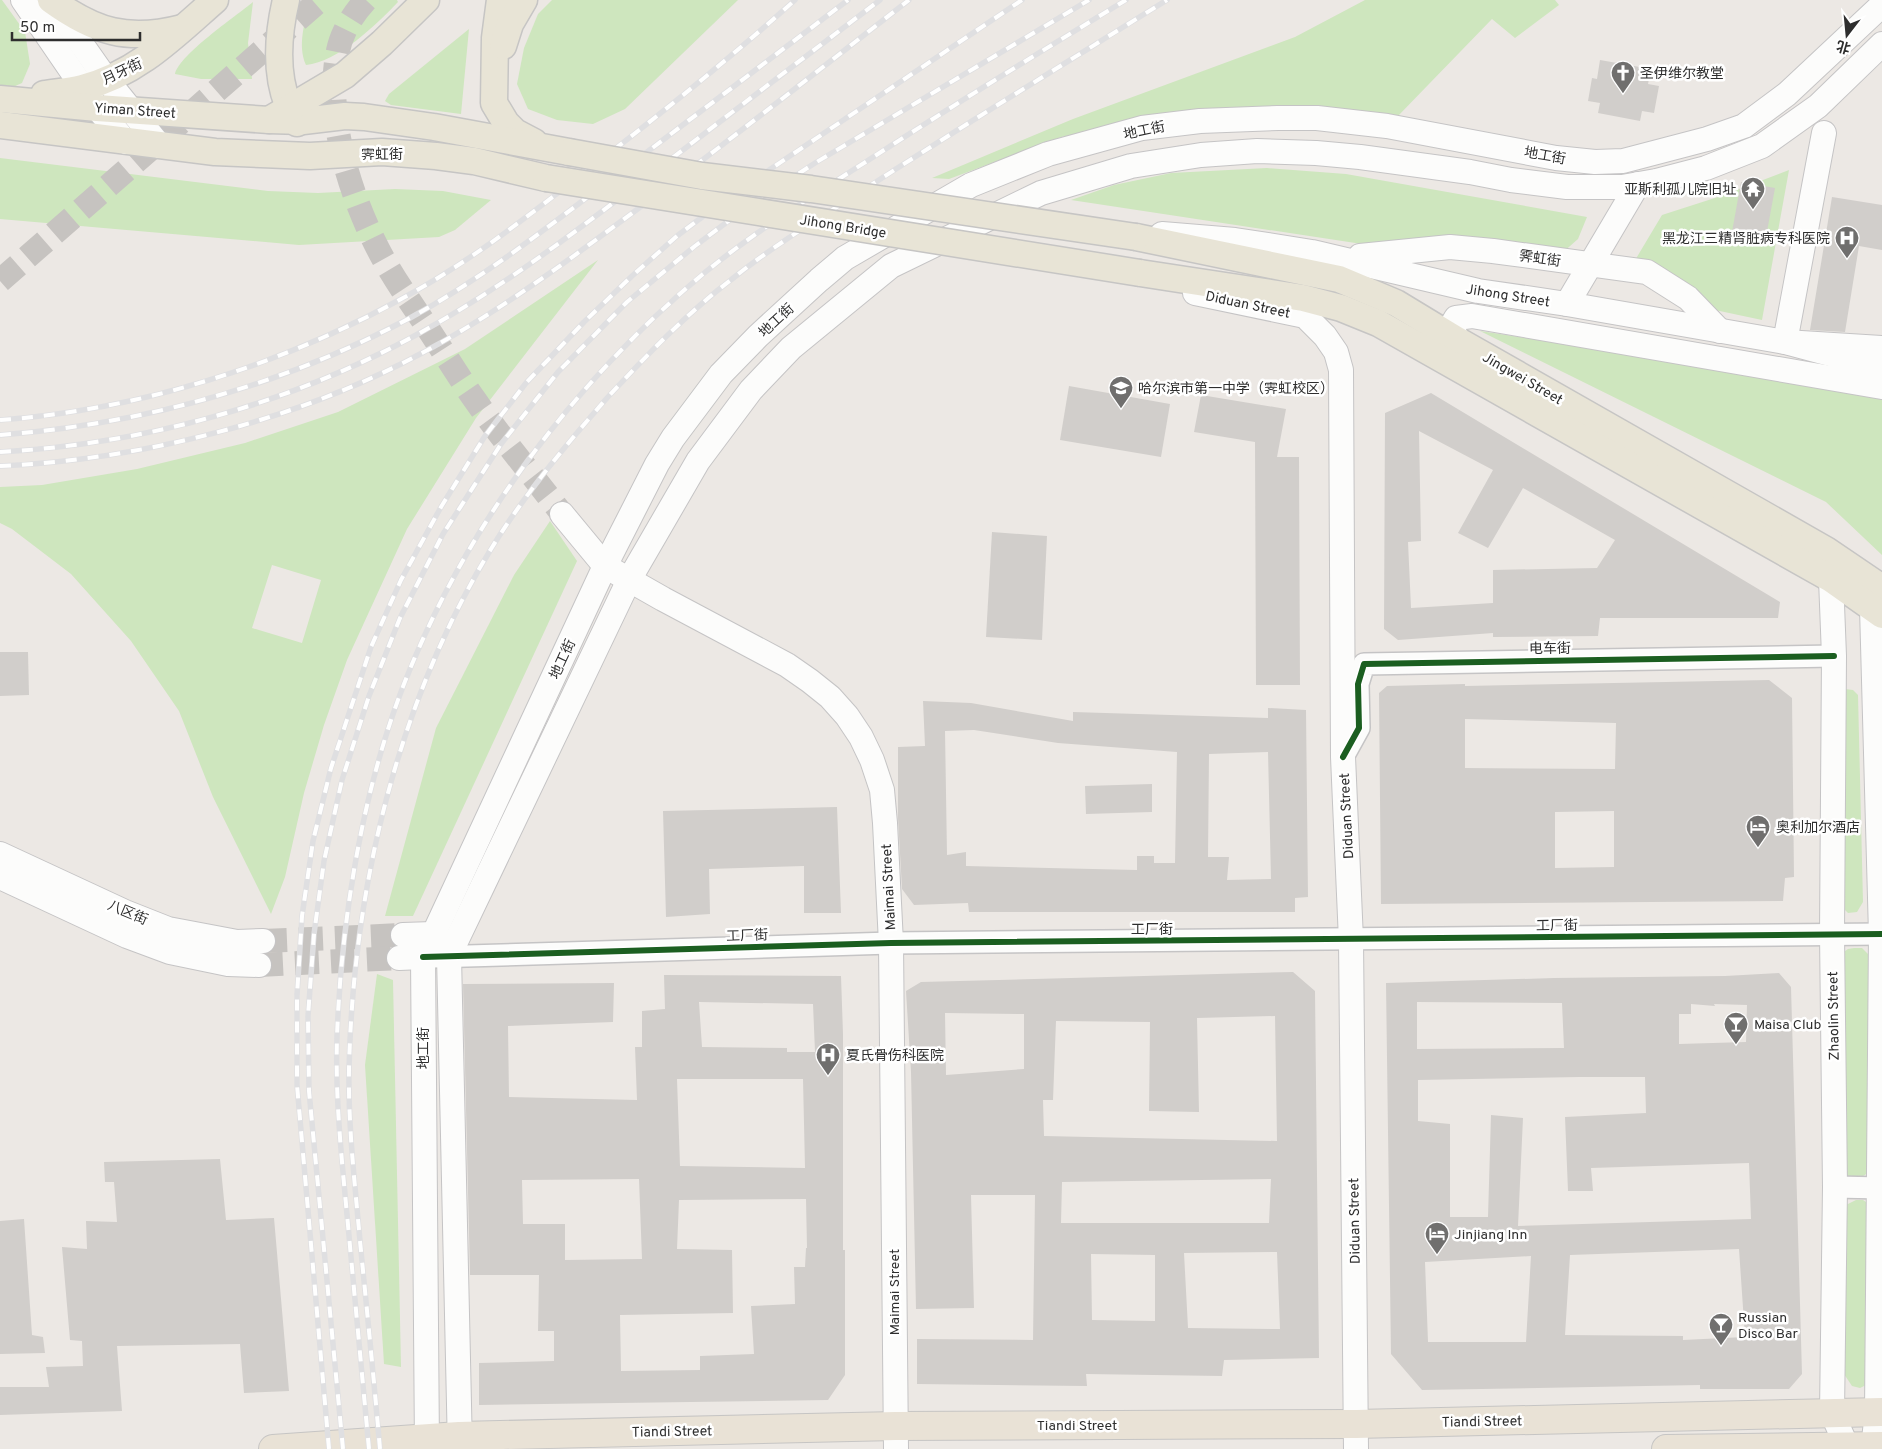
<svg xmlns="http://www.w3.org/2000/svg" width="1882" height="1449" viewBox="0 0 1882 1449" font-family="Overpass,'Noto Sans SC',sans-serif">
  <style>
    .green { fill: #cee6be; fill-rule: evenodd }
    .building { fill: #d1cecb; fill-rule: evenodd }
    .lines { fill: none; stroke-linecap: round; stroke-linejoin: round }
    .secondary-tunnel { stroke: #c6c3c0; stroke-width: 24; stroke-dasharray: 24 12; stroke-linecap: butt }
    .tertiary-casing { stroke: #c5c4c5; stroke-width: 24 }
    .secondary-casing { stroke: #c5c4c5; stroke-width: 26 }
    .primary-casing { stroke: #c6c5c4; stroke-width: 29 }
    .trunk-casing { stroke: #c6c5c4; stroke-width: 30 }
    .tertiary { stroke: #fcfcfb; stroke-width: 21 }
    .secondary { stroke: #fcfcfb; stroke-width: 24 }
    .primary { stroke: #e8e4d6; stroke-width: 26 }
    .trunk { stroke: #e9e2d6; stroke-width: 28 }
    .rail-casing { stroke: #dfdfe1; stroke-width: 5.5 }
    .rail { stroke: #fff; stroke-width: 4; stroke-dasharray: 11; stroke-linecap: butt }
    .primary-bridge-casing { stroke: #c6c5c4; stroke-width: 29; stroke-linecap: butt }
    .primary-bridge { stroke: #e8e4d6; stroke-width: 26 }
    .cycleway-casing { stroke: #fff; stroke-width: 9 }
    .cycleway { stroke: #1b5e20; stroke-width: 6 }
    .labels { text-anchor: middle; stroke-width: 5; stroke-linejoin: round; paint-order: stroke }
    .street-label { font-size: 14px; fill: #2e2e2e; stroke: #fff }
    .poi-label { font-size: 14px; fill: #2e2e2e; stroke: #fff; text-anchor: start }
  </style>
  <rect width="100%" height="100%" fill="#ece8e4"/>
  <g class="green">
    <polygon points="0,0 2,0 25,32 30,64 22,83 4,91 0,90"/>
    <path d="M311,0h86l1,2c-21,22 -60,60 -92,63 -9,-20 -1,-45 5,-65z"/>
    <polygon points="552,0 738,0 625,109 593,124 557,120 528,109 517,84 524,48 538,14"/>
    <polygon points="1365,0 1555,0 1559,5 1515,38 1492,19 1397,117 1119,126 1061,137 949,179 932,178 1073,119 1295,37"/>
    <path d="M253,2l-5,41 4,36h-51l-26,-5c5,-20 60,-57 78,-72z"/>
    <polygon points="469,29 461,114 391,105 385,101 389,94"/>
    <polygon points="0,158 268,191 318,193 395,189 443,191 491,200 455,230 439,237 299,245 0,219"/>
    <polygon points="1267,168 1346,174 1587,217 1578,239 1561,254 1468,241 1362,244 1071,200 1114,185 1171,173"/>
    <polygon points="1789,170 1762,320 1715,310 1628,272 1662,215 1721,196"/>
    <path d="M598,260l-122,158 -69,111 -60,131 -23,65 -20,68 -19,84 -14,37 -58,-117 -34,-86 -48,-70 -60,-67 -59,-45 -12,-6v-36l42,-2 95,-16 108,-26 93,-31 127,-63zM272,565l49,15 -19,63 -50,-15z"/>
    <polygon points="1480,331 1826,383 1882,399 1882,555 1826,502"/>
    <polygon points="550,521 577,561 413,916 385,916 436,728 514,575"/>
    <polygon points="1845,689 1853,690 1858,695 1863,902 1857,912 1848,913 1843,908"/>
    <path d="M1854,948h8l6,6 3,8 -2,209c-7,8 -13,8 -24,4l-4,-221 7,-5z"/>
    <polygon points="377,974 393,980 401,1367 384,1364 365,1065"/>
    <polygon points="1856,1200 1863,1200 1869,1204 1868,1384 1860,1388 1852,1386 1842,1371 1846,1205"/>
  </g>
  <g class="building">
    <polygon points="1600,60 1651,69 1648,84 1659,86 1654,113 1642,111 1640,121 1598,113 1600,103 1588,101 1592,78 1597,79"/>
    <polygon points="1741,182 1775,188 1766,237 1732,232"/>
    <polygon points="1832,197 1882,205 1882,250 1859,246 1845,332 1810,330"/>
    <polygon points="1069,386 1170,404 1161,457 1060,440"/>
    <path d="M1431,393l349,209 -2,16h-178l-2,18 -105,1v-4l-95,7 -14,-11 1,-216zM1419,431l74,39 -35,63 30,15 35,-60 92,52 -18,28 -104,2v33l-82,5 -3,-66 13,-1z"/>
    <polygon points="1201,395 1286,409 1277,457 1299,457 1300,685 1256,685 1255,442 1194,432"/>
    <polygon points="992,532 1047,536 1042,640 986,637"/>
    <polygon points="0,652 28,652 29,695 0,696"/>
    <path d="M1769,680l23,18 2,179 -9,1 -2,23 -402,3 -2,-211 8,-7 78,-2v2zM1465,719l151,4 -1,46 -150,-1zM1614,811v56l-59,1v-56z"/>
    <path d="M923,701l48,2 102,18v-9l195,6v-10l38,2 2,187 -13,1v14h-326l-1,-9 -54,2 -12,-16 -4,-71v-71l27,-1zM974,730l84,13 119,9 -2,111h-21v-7h-17v14l-171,-4v-14l-19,3 -2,-124zM1268,752l3,127 -44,1 2,-23h-21l1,-103z"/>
    <polygon points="1152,784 1152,812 1086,814 1085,786"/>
    <polygon points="837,807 841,913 804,913 804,866 709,869 710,914 666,917 663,811"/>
    <path d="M1293,972l22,19 4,367 -95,2 -2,16 -136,-2 1,12 -170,-2v-45l116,1 2,-145h-64l3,113 -58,1 -5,-237 -5,-81 15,-9zM945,1013l79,1v55l-78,6zM1275,1016l2,125 -233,-5 -1,-36h10l3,-79 94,1 -1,89 50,1 -2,-94zM1271,1179l-2,44h-208l1,-41zM1277,1252l3,77 -92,-1 -4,-75zM1091,1254l64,1v66l-63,-1z"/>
    <path d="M1779,973l12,14 11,387 -13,15h-89v-4l-278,5 -31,-36 -5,-371 168,-5 171,-2zM1417,1002l145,1 2,45 -147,1zM1691,1004l24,2 -1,-2 33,1 -1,37 -67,2v-30h12zM1579,1077h66l1,36 -81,4 3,74h25l-2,-23 158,-5 2,56 -233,7 5,-108 -32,-3 -3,102h-38v-93l-32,-3v-41zM1739,1249l6,88 -62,3v-4l-118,-1 5,-80zM1531,1256l-5,86h-98l-3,-80z"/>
    <path d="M664,975l177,1 2,58v216h2v125l-17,25 -349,5v-42l75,-2v-30h-16l1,-56h-69l-7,-291 151,-1 -1,39 -105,4 1,71 128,3 -2,-53h7v-36l23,-2zM699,1002l114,2 2,48h-28v-4l-85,-1zM677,1079h126l2,89 -125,-2zM639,1179l3,80 -77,1v-36h-42l-1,-44zM806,1199l1,49h-1l-1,19h-11l1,37 -44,2 3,48 -54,2v14l-79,1 -1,-56 113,-2 -1,-63 -55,-1 2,-49z"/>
    <polygon points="220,1159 226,1220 274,1218 289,1391 244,1393 240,1344 117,1346 122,1411 0,1415 0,1387 49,1387 46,1367 83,1366 82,1341 70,1340 62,1247 87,1249 86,1221 117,1222 114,1182 105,1182 104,1162"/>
    <polygon points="24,1219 32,1335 43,1337 45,1353 0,1354 0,1221"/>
  </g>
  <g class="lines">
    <g class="secondary-tunnel">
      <path d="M366,0c-14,15 -26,35 -29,56 -11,61 12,136 40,191 14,28 33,54 50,80 16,24 31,49 48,73 27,39 58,76 87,114"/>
      <polyline points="0,281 320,0"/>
      <polyline points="263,941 403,935"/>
      <polyline points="259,965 399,958"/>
    </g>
    <defs>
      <g id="tertiary">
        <polyline points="1343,757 1359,728 1358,684 1364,664 1834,656"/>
        <polyline points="433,957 891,943 1882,934"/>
        <polyline points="1835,1187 1882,1188"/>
      </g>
      <g id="secondary">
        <polyline points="23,0 97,108 126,142"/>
        <polyline points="52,2 106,79 160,146"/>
        <polyline points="1824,133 1785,342 1882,368"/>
        <polyline points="1162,234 1235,240 1312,252 1478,291 1567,304 1785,342 1882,348"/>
        <polyline points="1360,256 1450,247 1493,251 1647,272 1688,298 1720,331"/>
        <polyline points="1195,293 1305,316 1325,336 1336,352 1341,370 1343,757 1351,940 1356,1449"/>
        <polyline points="1567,304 1638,184"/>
        <polyline points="1457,340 1452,325 1456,318 1472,316 1882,387"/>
        <polyline points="562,514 605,566 663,599 787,665 810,681 830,697 847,716 861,737 872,760 882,790 885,823 891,943 896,1449"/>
        <polyline points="1831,579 1834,656 1832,934 1835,1187 1832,1413 1848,1449"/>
        <polyline points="1869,591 1872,608 1881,934 1877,1412 1873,1449"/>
        <polyline points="0,854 125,912 168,929 237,942 263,941"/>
        <polyline points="0,877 127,936 170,952 228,964 259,965"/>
        <polyline points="403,935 433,934 441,945"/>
        <polyline points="399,958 423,957"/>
        <polyline points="427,1449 423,957 605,566 657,464 673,438 721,374 758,336 819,280 845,258 971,185 1048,154 1142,128 1200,121 1278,118 1317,118 1387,126 1556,158 1595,162 1623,161 1707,139 1744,126 1787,94 1882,5"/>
        <polyline points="460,1449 449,956 629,580 698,461 751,390 791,348 891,266 1041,193 1131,166 1201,155 1257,151 1316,153 1360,157 1470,172 1511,180 1567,187 1622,187 1656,181 1706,168 1762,146 1818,106 1882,44"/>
      </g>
      <g id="primary">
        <path d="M51,0c44,32 77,42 131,28"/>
        <path d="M286,0c-8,34 -11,72 2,105 3,6 4,13 9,18"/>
        <polyline points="500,0 495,38 494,103 506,123 515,132 534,142"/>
        <polyline points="503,46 510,24 524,0"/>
        <path d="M44,94c13,-2 26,-3 38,-6 55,-14 92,-52 133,-88"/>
        <polyline points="0,99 97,108 269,120 303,121 345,116 364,117 434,127 569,152"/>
        <polyline points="269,120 345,75 382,43 426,0"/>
        <polyline points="0,125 215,152 310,156 382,152 436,156 474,161 546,178"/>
        <polyline points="1136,237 1339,279 1396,303 1457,340 1826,550 1882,588"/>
        <polyline points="1140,273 1303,298 1341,308 1378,323 1831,579 1882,615"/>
      </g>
      <g id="trunk">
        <polyline points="273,1449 459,1436 896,1426 1356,1424 1882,1412"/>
        <polyline points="1666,1449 1882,1446"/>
      </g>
    </defs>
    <use href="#tertiary" class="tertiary-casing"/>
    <use href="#secondary" class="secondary-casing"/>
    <use href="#primary" class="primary-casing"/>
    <use href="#trunk" class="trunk-casing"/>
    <use href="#tertiary" class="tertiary"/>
    <use href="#secondary" class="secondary"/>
    <use href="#primary" class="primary"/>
    <use href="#trunk" class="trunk"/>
    <defs>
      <g id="rail">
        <path d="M0,420c139,-10 281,-55 403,-122 65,-35 124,-81 182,-126 72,-55 143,-112 210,-172"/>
        <path d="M0,435c143,-11 283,-50 410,-117 73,-40 138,-91 204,-141 78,-59 156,-118 234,-177"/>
        <path d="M0,452c144,-8 289,-48 416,-117 87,-47 164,-107 242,-166 74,-57 148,-113 222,-169"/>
        <path d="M0,466c140,-6 298,-46 422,-113 77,-41 147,-93 217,-145 91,-68 180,-138 270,-208"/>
        <polyline points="329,1449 297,1085 297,995 302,916 313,841 331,768 371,647 401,580 441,507 485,436 526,383 584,322 632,276 677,236 726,199 1022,0"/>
        <polyline points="343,1449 309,1091 308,1016 314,934 324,861 342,780 369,696 400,618 443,534 501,444 558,372 627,302 695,246 747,207 815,163 1089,0"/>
        <path d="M369,1449c-7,-75 -14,-149 -21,-224 -6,-63 -13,-125 -11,-188 4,-116 25,-245 67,-353 62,-159 169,-301 299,-410 56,-46 118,-83 178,-122 81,-52 162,-102 245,-152"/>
        <path d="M380,1449c-6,-69 -13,-139 -20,-208 -5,-57 -12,-114 -11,-172 4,-179 48,-366 142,-520 33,-54 74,-103 116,-151 39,-42 79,-84 125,-119 47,-38 100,-68 150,-101 95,-61 190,-119 285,-178"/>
      </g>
    </defs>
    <use href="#rail" class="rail-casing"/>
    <use href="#rail" class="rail"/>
    <defs>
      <g id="primary-bridge">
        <polyline points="569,152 702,176 811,189 1136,237"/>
        <polyline points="546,178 1140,273"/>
      </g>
    </defs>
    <use href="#primary-bridge" class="primary-bridge-casing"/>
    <use href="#primary-bridge" class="primary-bridge"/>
    <defs>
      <g id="cycleway">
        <polyline points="1343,757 1359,728 1358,684 1364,664 1834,656"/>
        <polyline points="423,957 891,943 1882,934"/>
      </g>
    </defs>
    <use href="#cycleway" class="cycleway-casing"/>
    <use href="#cycleway" class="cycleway"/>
  </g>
  <defs>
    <symbol id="church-pin" viewBox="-11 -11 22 30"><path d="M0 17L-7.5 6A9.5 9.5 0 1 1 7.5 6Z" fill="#706f6e" stroke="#fff"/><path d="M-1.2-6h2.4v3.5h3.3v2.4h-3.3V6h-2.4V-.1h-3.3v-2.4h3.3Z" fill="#fff"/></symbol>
    <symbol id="temple-pin" viewBox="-11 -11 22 30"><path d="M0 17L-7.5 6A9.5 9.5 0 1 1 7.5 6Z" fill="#706f6e" stroke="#fff"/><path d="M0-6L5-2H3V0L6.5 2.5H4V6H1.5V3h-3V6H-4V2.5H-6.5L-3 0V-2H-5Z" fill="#fff"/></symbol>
    <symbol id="hospital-pin" viewBox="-11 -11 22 30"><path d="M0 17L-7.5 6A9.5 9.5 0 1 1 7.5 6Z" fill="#706f6e" stroke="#fff"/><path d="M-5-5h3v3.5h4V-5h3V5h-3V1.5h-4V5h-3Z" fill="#fff"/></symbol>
    <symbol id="school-pin" viewBox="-11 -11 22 30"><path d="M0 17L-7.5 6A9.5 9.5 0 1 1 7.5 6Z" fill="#706f6e" stroke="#fff"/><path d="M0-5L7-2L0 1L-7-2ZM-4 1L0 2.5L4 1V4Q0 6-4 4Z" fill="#fff"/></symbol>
    <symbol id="hotel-pin" viewBox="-11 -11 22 30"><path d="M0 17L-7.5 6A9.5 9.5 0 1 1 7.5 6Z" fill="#706f6e" stroke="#fff"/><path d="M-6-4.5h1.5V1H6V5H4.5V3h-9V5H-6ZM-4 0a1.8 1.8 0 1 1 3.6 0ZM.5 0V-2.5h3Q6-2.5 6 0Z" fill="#fff"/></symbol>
    <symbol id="bar-pin" viewBox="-11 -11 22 30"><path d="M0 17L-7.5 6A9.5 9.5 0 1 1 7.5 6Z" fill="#706f6e" stroke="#fff"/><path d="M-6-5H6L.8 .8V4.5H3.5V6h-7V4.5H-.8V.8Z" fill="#fff"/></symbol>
  </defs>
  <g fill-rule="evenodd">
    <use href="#church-pin" x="1609" y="59" width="28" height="38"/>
    <use href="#temple-pin" x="1739" y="175" width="28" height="38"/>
    <use href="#hospital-pin" x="1833" y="224" width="28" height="38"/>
    <use href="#school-pin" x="1107" y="374" width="28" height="38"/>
    <use href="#hotel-pin" x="1744" y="813" width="28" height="38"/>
    <use href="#bar-pin" x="1722" y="1010" width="28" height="38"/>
    <use href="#hospital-pin" x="814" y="1041" width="28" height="38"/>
    <use href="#hotel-pin" x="1423" y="1220" width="28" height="38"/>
    <use href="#bar-pin" x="1707" y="1311" width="28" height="38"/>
  </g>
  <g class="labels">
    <g class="street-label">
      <text transform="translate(122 71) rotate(-25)" y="5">月牙街</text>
      <text transform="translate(135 110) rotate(4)" y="5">Yiman Street</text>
      <text transform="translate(1144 130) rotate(-12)" y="5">地工街</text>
      <text x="382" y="159">霁虹街</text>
      <text transform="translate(1545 155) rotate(10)" y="5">地工街</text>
      <text transform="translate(843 226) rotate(9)" y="5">Jihong Bridge</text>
      <text transform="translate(1540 258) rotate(8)" y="5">霁虹街</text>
      <text transform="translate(1508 295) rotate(9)" y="5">Jihong Street</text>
      <text transform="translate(1248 304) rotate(12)" y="5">Diduan Street</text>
      <text transform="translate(776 320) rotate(-43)" y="5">地工街</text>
      <text transform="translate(1523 378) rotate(30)" y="5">Jingwei Street</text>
      <text transform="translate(1550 648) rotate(-1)" y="5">电车街</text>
      <text transform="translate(562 659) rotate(-65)" y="5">地工街</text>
      <text transform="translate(1346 816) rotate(-93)" y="5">Diduan Street</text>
      <text transform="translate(888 887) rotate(-93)" y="5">Maimai Street</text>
      <text transform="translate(128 912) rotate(23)" y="5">八区街</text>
      <text transform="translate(1557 925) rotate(-1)" y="5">工厂街</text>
      <text x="1152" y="934">工厂街</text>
      <text transform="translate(747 935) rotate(-2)" y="5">工厂街</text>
      <text transform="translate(1833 1016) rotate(-91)" y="5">Zhaolin Street</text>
      <text transform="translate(423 1048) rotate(-90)" y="5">地工街</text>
      <text transform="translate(1354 1221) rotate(-91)" y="5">Diduan Street</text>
      <text transform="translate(894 1292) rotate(-90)" y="5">Maimai Street</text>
      <text transform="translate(1482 1421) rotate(-1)" y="5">Tiandi Street</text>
      <text x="1077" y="1430">Tiandi Street</text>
      <text transform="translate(672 1431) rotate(-1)" y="5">Tiandi Street</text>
    </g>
    <g class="poi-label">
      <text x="1640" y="78">圣·伊维尔教堂</text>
      <text x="1736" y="194" text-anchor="end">亚斯利孤儿院旧址</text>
      <text x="1830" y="243" text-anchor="end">黑龙江三精肾脏病专科医院</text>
      <text x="1138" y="393">哈尔滨市第一中学（霁虹校区）</text>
      <text x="1776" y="832">奥利加尔酒店</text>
      <text x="1754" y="1029">Maisa Club</text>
      <text x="846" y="1060">夏氏骨伤科医院</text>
      <text x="1454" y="1239">Jinjiang Inn</text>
      <text x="1738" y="1322">Russian<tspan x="1738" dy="16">Disco Bar</tspan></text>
    </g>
  </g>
  <g transform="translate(1847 35) rotate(196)" stroke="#ffffff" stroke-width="4" paint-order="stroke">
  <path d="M0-4L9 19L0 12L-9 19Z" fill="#2e2e2e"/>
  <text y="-8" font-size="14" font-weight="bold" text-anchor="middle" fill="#2e2e2e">北</text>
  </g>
  <path d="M12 32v8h128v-8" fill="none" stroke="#2e2e2e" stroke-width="2.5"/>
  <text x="20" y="32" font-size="15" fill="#2e2e2e" stroke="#ffffff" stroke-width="4" paint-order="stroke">50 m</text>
</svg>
